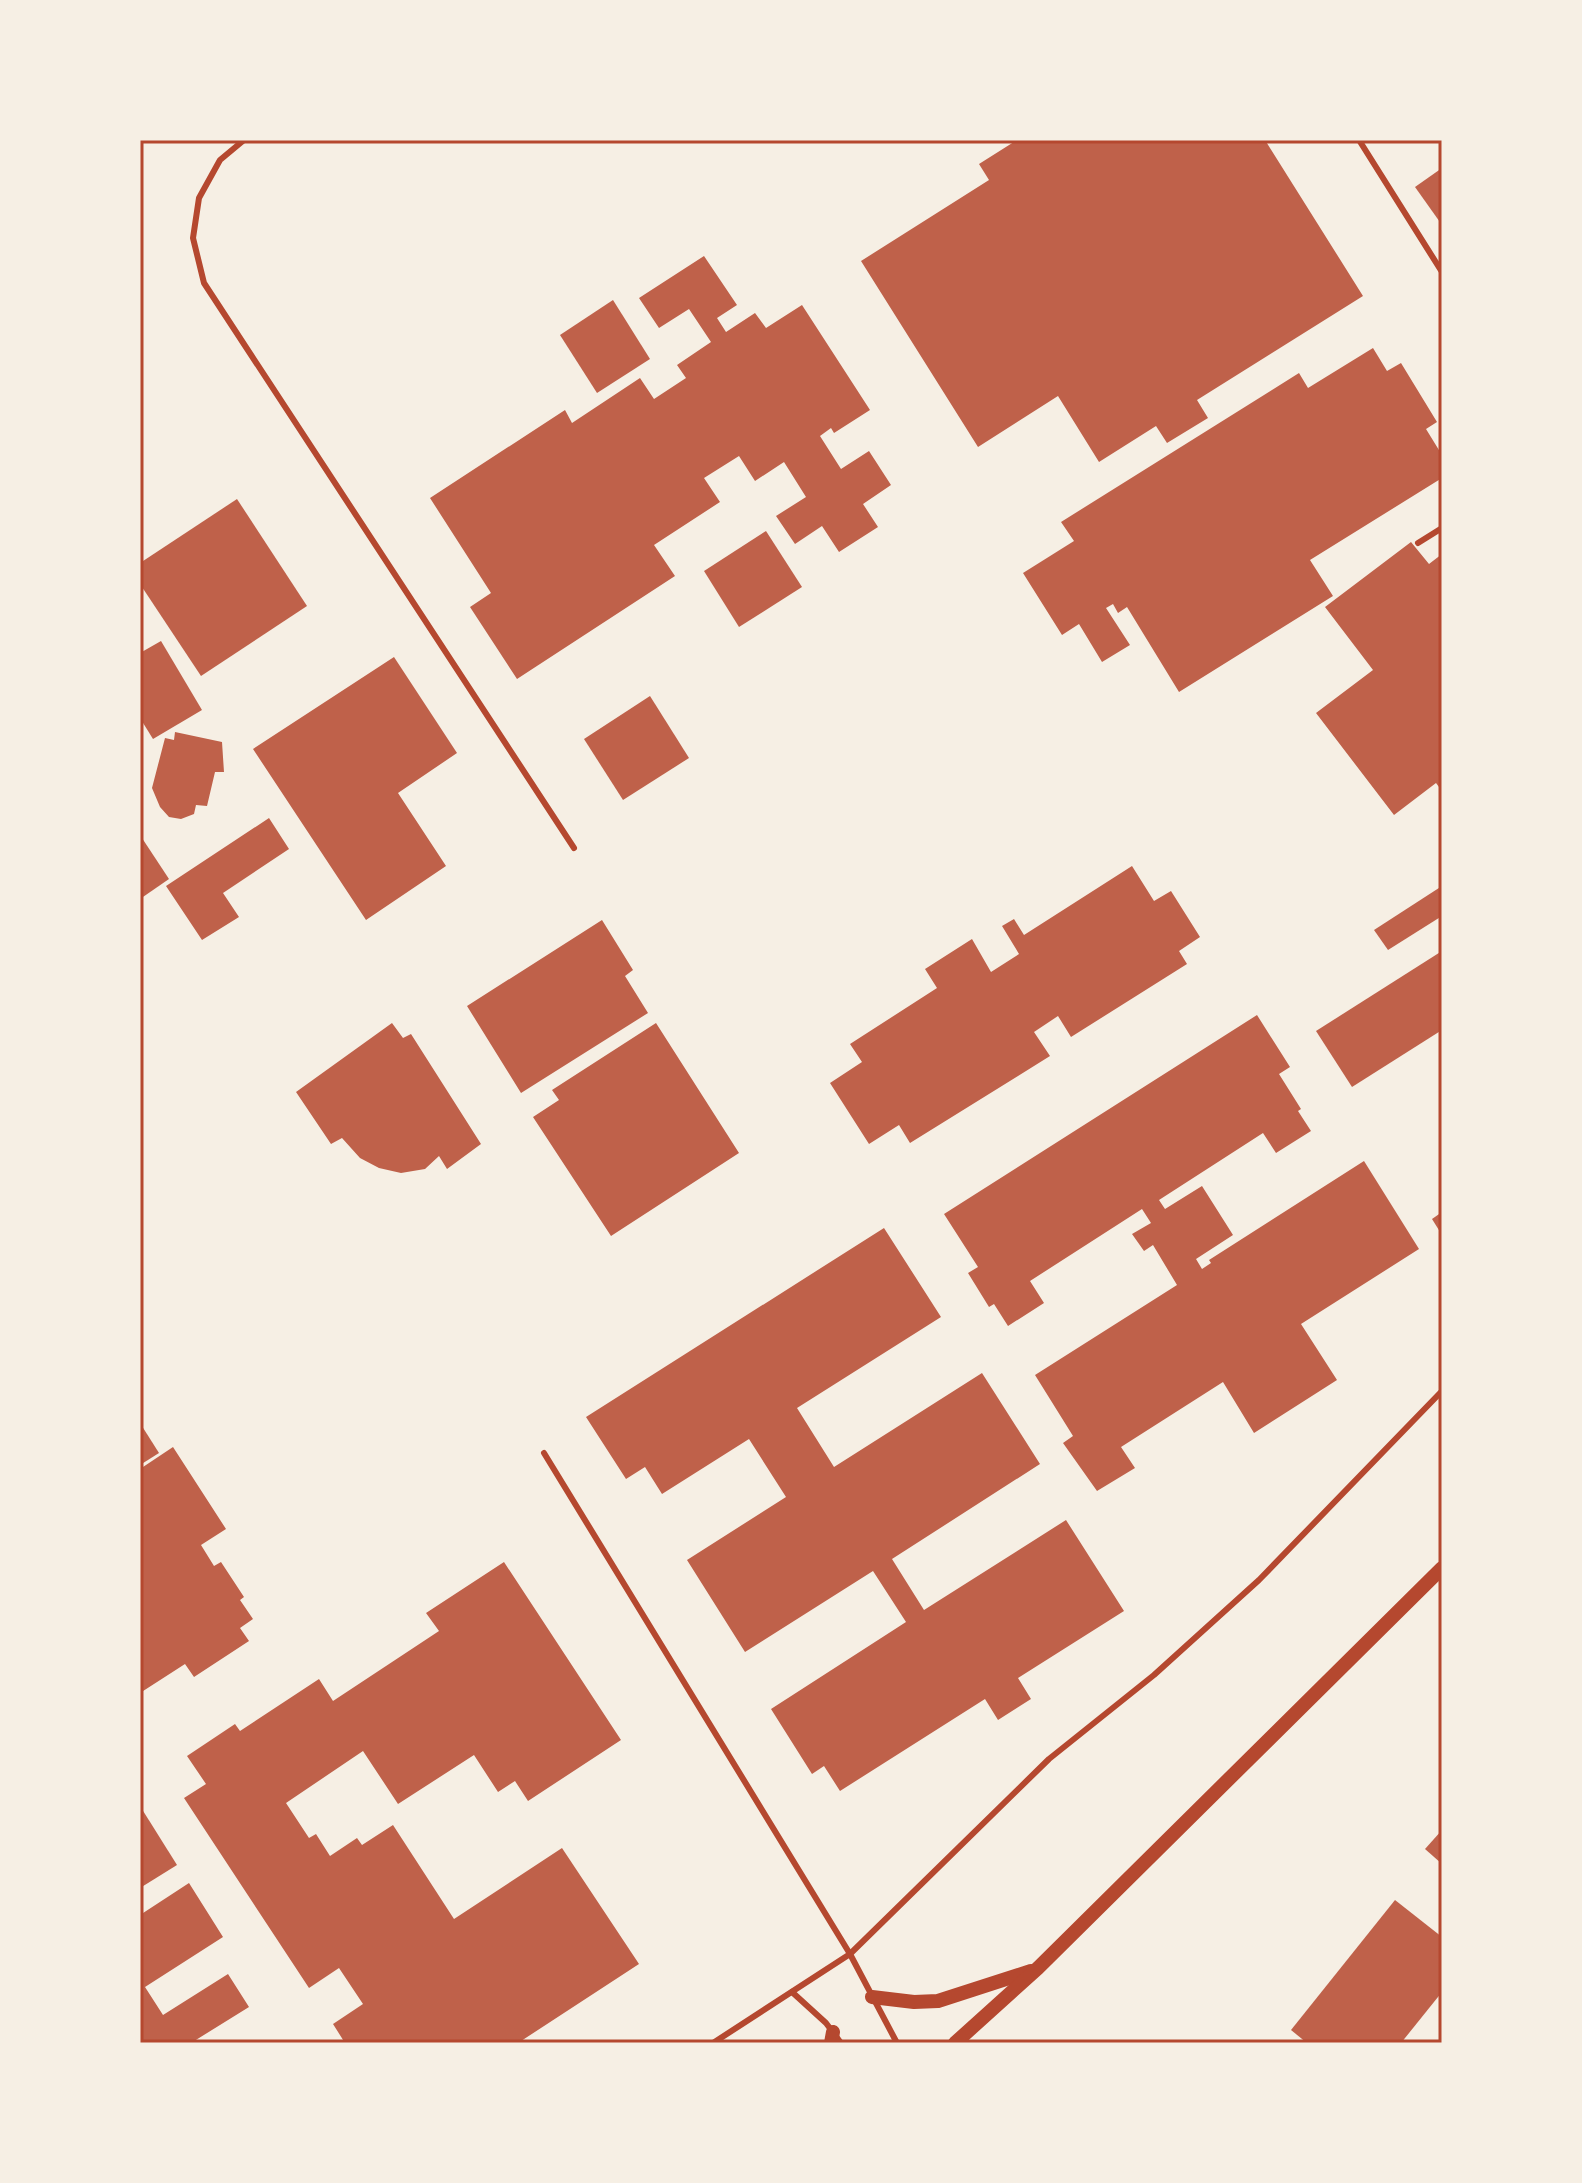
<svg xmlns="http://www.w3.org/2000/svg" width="1582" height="2183" viewBox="0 0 1582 2183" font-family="Montserrat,sans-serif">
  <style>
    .building { fill: #bf614a }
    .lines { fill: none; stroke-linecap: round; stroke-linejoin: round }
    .service { stroke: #b5482f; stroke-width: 6 }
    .tertiary { stroke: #b5482f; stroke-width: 14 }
    .neatline { fill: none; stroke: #b5482f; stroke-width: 3 }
  </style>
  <rect width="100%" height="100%" fill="#f6efe4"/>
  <g class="building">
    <polygon points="1017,140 1265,140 1363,296 1197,400 1208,418 1167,443 1156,426 1099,462 1058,396 978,447 861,261 989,180 979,164"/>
    <polygon points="1442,168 1442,225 1415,187"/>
    <polygon points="704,256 737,305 717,318 726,332 755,313 766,328 802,305 870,410 834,433 831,428 820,436 841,469 869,451 891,485 863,504 878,527 839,552 822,526 795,544 776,516 806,497 784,462 755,481 739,456 704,478 720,502 654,545 675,576 517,679 470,607 491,593 430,498 565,410 572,423 640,378 654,399 686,378 677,365 711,342 689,309 659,328 639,298"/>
    <polygon points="613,300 650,359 597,393 560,335"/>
    <polygon points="1373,348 1387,371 1401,363 1437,422 1426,429 1442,455 1442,478 1310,560 1333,596 1179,692 1127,607 1118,613 1113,604 1106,608 1130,645 1102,662 1079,624 1062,635 1023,573 1074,541 1061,522 1299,373 1308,388"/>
    <polygon points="237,499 307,606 201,676 140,584 140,563"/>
    <polygon points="766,531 802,587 739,627 704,571"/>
    <polygon points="1411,542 1429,564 1442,554 1442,791 1436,783 1394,815 1316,713 1373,670 1325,607"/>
    <polygon points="161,641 202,710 153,739 140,718 140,653"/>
    <polygon points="394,657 457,753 398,793 446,866 366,920 253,749"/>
    <polygon points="650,696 689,758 623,800 584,739"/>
    <polygon points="175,732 222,742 224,772 215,772 207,806 196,805 194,814 181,819 169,817 160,807 152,788 165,738 174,740"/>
    <polygon points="269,818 289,849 223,893 239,917 202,940 166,886"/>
    <polygon points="140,835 169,879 140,899"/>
    <polygon points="1132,866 1154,901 1171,891 1200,937 1179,951 1187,964 1071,1037 1058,1016 1034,1032 1050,1056 910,1143 899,1125 869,1144 830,1083 862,1062 850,1044 937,988 925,969 972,939 991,972 1019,954 1002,926 1014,919 1024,935"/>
    <polygon points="1442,886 1442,916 1388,950 1374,930"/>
    <polygon points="602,920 633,970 625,976 648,1013 521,1093 467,1006"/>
    <polygon points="1442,951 1442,1030 1352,1087 1316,1031"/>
    <polygon points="1257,1015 1290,1067 1279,1074 1301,1109 1298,1111 1311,1131 1276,1153 1263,1133 1159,1200 1165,1209 1202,1186 1233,1235 1196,1259 1202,1269 1211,1263 1209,1260 1364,1161 1419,1249 1301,1324 1337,1380 1254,1433 1223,1382 1121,1447 1135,1468 1097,1491 1063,1443 1073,1436 1035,1375 1177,1285 1153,1245 1144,1251 1132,1234 1151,1223 1142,1209 1030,1281 1044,1303 1008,1326 994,1304 989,1307 968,1273 978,1267 944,1214"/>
    <polygon points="392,1023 403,1038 411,1034 481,1144 447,1169 439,1156 425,1169 401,1173 379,1168 360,1158 342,1138 331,1144 296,1092"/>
    <polygon points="656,1023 739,1153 611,1236 533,1117 559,1100 552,1090"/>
    <polygon points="1442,1212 1442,1235 1432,1219"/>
    <polygon points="884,1228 941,1317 797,1408 834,1467 982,1373 1040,1464 892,1559 924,1610 1066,1520 1124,1611 1018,1678 1031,1699 998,1720 985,1699 840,1791 824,1766 812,1774 771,1709 906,1622 873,1571 745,1652 687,1560 786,1497 749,1439 662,1494 645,1467 626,1479 586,1417"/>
    <polygon points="140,1423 159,1453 140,1465"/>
    <polygon points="173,1447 226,1529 201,1545 214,1566 221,1562 244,1597 240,1600 253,1619 240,1628 249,1641 194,1677 185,1664 140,1693 140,1469"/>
    <polygon points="504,1562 621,1740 528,1801 515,1781 498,1792 474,1755 398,1804 363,1751 286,1803 309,1838 316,1834 330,1856 357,1838 362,1845 393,1825 454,1919 562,1848 639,1964 518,2043 345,2043 333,2024 363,2004 339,1968 309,1988 184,1798 206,1784 187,1756 235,1724 240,1731 319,1679 333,1701 439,1631 426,1613"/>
    <polygon points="140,1806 177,1865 140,1888"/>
    <polygon points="1442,1830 1442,1864 1425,1849"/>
    <polygon points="189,1883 223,1937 145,1987 163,2015 228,1974 249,2007 191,2043 140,2043 140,1915"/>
    <polygon points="1395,1900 1442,1937 1442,1992 1401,2043 1307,2043 1291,2030"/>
  </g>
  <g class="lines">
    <g class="service">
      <polyline points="244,140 220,160 199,198 193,238 204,283 574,848"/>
      <polyline points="1359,140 1442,272"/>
      <polyline points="1418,543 1442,528"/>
      <polyline points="544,1453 850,1954 897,2043"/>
      <polyline points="792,1992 826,2023 841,2043"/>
      <polyline points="713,2043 850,1954 1049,1759 1154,1675 1259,1580 1442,1391"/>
    </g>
    <g class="tertiary">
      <polyline points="872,1997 914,2002 938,2001 1031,1971"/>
      <polyline points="831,2043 833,2032"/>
      <polyline points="955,2043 1038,1968 1442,1568"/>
    </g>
  </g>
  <rect width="1582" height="2183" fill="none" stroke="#f6efe4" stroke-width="284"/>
  <rect x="142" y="142" width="1298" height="1899" class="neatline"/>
</svg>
